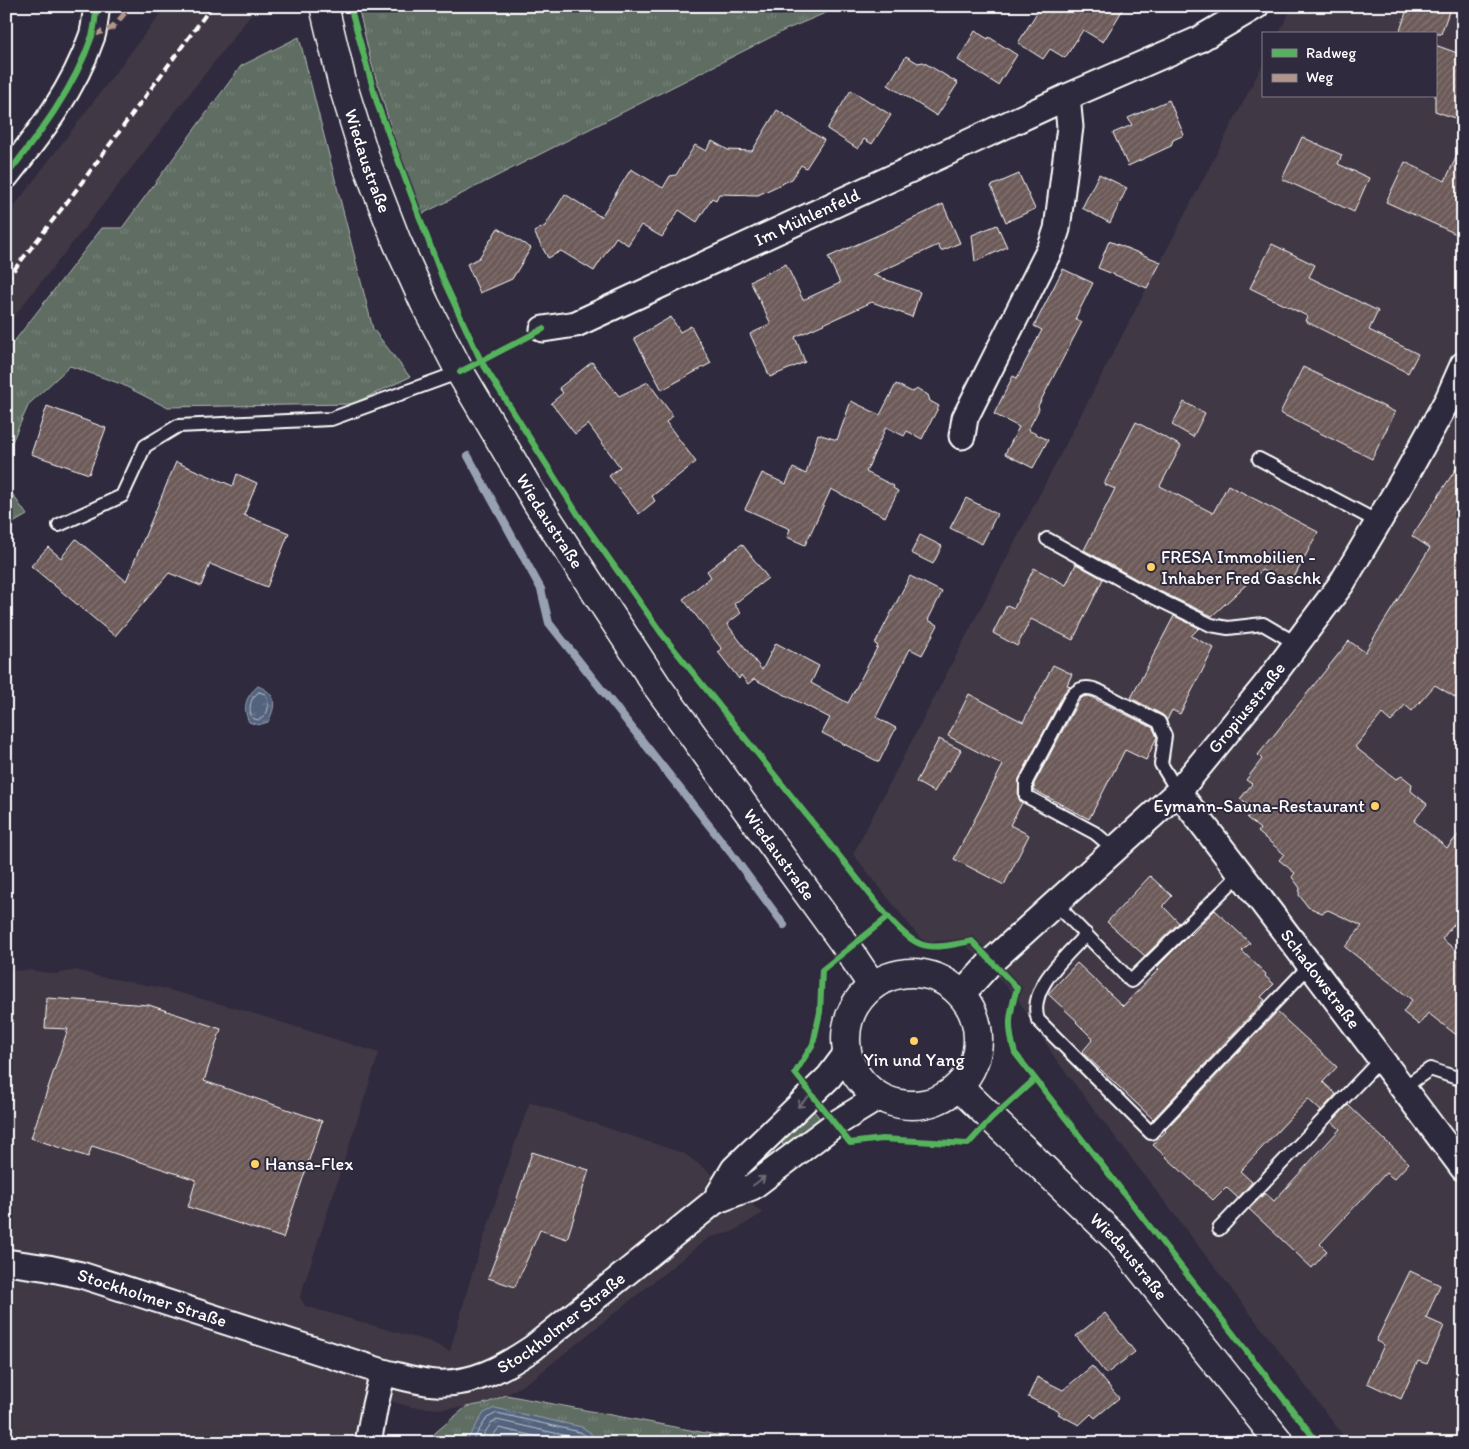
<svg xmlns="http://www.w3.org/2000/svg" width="1469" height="1449" viewBox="0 0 1469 1449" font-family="Itim,sans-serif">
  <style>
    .built { fill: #413845 }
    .grass { fill: url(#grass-tufts); stroke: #afb6b1 }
    .water { fill: url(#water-ripples); stroke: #98a1b1 }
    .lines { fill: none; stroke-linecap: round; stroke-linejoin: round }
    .shore { stroke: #bac1cb; stroke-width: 1 }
    .stream { stroke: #98a1b1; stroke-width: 8 }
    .building { fill: url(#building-hatch); stroke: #fff }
    .service-casing { stroke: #fff; stroke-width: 16 }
    .minor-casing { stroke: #fff; stroke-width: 29 }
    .secondary-casing { stroke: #fff; stroke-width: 31 }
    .service { stroke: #2f2a3d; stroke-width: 12 }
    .minor { stroke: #2f2a3d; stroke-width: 25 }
    .secondary { stroke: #2f2a3d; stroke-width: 28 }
    .rail { stroke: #fff; stroke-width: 4; stroke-dasharray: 8 4; stroke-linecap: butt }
    .quiet { stroke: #b2968c; stroke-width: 5; stroke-dasharray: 10 5; stroke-linecap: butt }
    .cycleway-casing { stroke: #2f2a3d; stroke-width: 9 }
    .cycleway { stroke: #56b35d; stroke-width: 6 }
    .oneway { stroke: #6d6a77 }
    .poi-dot { fill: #ffd166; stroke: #2f2a3d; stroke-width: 2 }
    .labels { text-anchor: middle; stroke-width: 4; stroke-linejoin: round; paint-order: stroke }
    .street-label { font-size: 18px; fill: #fff; stroke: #2f2a3d }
    .poi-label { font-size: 18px; fill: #fff; stroke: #2f2a3d; text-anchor: start }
  </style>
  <defs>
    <pattern id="grass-tufts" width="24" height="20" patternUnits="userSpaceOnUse" patternTransform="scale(1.25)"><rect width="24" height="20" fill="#5f6d63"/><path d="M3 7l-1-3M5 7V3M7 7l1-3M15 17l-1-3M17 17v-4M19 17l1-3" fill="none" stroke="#77837a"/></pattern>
    <pattern id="water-ripples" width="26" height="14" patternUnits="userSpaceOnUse" patternTransform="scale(1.25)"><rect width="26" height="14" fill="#53637d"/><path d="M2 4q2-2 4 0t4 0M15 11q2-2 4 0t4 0" fill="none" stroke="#6d7a90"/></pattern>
    <pattern id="building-hatch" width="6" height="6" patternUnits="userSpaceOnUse" patternTransform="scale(1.25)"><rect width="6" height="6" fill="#6c5a59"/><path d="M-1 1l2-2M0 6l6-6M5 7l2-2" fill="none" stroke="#827372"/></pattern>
  </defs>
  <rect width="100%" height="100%" fill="#2f2a3d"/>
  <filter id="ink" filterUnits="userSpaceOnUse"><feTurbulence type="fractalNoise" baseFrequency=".02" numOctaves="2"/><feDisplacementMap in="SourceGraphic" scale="10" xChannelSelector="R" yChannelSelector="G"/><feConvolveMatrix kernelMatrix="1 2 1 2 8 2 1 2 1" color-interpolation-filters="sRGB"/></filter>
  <g filter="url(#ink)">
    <g class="built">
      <polygon points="166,6 258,6 87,225 6,326 6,217"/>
      <polygon points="1314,6 1463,6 1463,1443 1349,1443 1057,1061 1019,1001 1009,989 967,946 956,940 926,942 920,938 853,854 1263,64 1263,96 1435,96 1435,34 1278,34 1289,13"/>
      <polygon points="30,970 55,974 77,970 97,976 158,987 239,1009 379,1053 300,1297 305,1306 431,1342 450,1351 472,1274 515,1143 530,1102 685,1154 763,1213 732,1232 708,1238 534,1378 506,1395 487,1403 466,1407 442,1409 411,1407 366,1394 359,1443 6,1443 6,971"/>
    </g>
    <g class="grass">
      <polygon points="358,6 842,6 785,30 422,214 391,128 371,62"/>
      <polygon points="299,37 373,329 410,377 352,404 166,407 121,384 70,366 29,404 6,455 6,352 102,228 122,228 241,66"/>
      <polygon points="6,485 27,515 6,527"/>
      <polygon points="814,1111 822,1121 785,1146 783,1145 781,1139 783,1137"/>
      <polygon points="506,1395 727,1437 730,1443 426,1443 436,1432 466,1407 487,1403"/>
    </g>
    <g class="water">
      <path d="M258,686c20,8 18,20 10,36l-10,3 -9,-3c-7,-15 -3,-26 9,-36z"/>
      <polygon points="495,1408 582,1427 591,1433 592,1441 591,1443 465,1443 484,1413"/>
    </g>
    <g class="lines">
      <g class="shore">
        <path d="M259,692l6,2c5,9 5,22 -7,26l-6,-2c-4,-10 -2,-20 7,-26z"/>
        <polyline points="471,1443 487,1418 497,1413 580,1432 586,1436 587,1443"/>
        <polyline points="478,1443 492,1422 497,1420 577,1438 580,1440 581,1443"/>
        <polyline points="487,1443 499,1428 565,1443"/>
      </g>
      <polyline class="stream" points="468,456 541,589 549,623 731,853 784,925"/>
    </g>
    <g class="building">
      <polygon points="1041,6 1125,6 1103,42 1083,30 1065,58 1050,49 1043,59 1018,43"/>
      <polygon points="1408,6 1451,6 1441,34 1399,34"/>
      <polygon points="975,31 988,39 989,37 1017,55 998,85 958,60"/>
      <polygon points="1435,45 1463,55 1463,121 1435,111"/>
      <polygon points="906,56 918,63 923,62 958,83 937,116 888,85"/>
      <polygon points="851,90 891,115 872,144 864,139 858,149 827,129"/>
      <polygon points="1169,100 1184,135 1173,140 1171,146 1128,166 1113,133 1132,125 1128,118"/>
      <polygon points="777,110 824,140 806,168 801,165 792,179 758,195 719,194 716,200 712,198 697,222 679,210 662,237 641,225 628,245 616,237 594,271 561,251 548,258 534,232 545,226 565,194 601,217 631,169 663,188 670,176 676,175 695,145 706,151 712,141 728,150 752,151"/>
      <polygon points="1302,137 1342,155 1338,164 1369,178 1354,212 1282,179"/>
      <polygon points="1463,143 1463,237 1386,202 1405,162 1445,181"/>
      <polygon points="1019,174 1035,209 1006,222 991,186"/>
      <polygon points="1099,174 1127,188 1110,223 1082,208"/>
      <polygon points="943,204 960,243 941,251 938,245 873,275 920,292 912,317 872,302 795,337 805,362 770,377 750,334 771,324 750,281 786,264 803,300 840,283 828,257 892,229"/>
      <polygon points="997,225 1007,247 975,262 972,235"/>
      <polygon points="498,228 531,248 512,279 480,293 467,264 479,258"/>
      <polygon points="1109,241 1161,262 1147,288 1098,268"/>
      <polygon points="1272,244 1315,265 1309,277 1378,311 1369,330 1418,354 1408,373 1305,321 1307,316 1250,288"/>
      <polygon points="1063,269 1093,283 1075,319 1082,322 1038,406 1039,409 1028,430 1048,440 1033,468 1005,454 1019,427 994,414 1013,376 1017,378 1042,330 1034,326"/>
      <polygon points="671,317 680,332 691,326 711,363 662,390 634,338"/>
      <polygon points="592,362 619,396 648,382 673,416 666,422 696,462 652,496 655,501 639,514 609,476 620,467 588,424 575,434 551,403 563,393 559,388"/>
      <polygon points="1303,367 1395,412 1372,459 1280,413"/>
      <polygon points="896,384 912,392 918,389 928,395 930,401 939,406 922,439 907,431 904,436 886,427 866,472 894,486 893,488 898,491 885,517 831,489 805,545 787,537 790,529 745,509 762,473 786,484 793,468 806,474 818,434 837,440 851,401 880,415"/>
      <polygon points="1184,402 1205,413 1193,437 1172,425"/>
      <polygon points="47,406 106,428 89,474 31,454"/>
      <polygon points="1136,422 1181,446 1160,486 1213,513 1228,485 1318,532 1290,585 1262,570 1212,616 1147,585 1084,550 1115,489 1104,484"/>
      <polygon points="1463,458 1463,702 1435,685 1412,711 1405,705 1391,722 1382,714 1355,747 1396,779 1402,776 1412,784 1411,791 1427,804 1414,821 1447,848 1463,829 1463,912 1442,939 1463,956 1463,1040 1428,1013 1419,1025 1403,1012 1412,1000 1345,947 1362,926 1328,910 1322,913 1308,907 1299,895 1300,888 1292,877 1295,873 1279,860 1284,854 1258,832 1260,829 1247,818 1254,810 1240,799 1252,784 1246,780 1262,759 1258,755 1349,641 1365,652 1430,548 1412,536"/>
      <polygon points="176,462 233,486 237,474 257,483 244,515 289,533 267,587 210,564 201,586 169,573 115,636 31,566 48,547 61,558 76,539 126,581"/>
      <polygon points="966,498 997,514 982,544 950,528"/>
      <polygon points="920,535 942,546 933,564 911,553"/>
      <polygon points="742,544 768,578 734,604 741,613 727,624 762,670 776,643 819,666 811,683 848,703 878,646 875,644 910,576 942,592 928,620 938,625 922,655 910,649 876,717 896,728 879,762 822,733 830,718 754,679 748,684 741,675 739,679 718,652 722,649 683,599 711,577 707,571"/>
      <polygon points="1076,564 1103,579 1073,640 1031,619 1017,646 993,633 1007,605 1014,608 1034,568 1066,585"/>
      <polygon points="1174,616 1199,628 1191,636 1214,648 1180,714 1172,710 1167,720 1163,715 1131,698"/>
      <polygon points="1053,665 1072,674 1067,685 1070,686 1064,693 1019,779 1018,796 1022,803 1010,825 1029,835 1004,885 954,859 1003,765 948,736 969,694 1023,722"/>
      <polygon points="1089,696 1153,728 1157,737 1146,760 1125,750 1089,819 1034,790 1034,784 1078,702 1083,697"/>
      <polygon points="939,739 961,750 949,771 947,770 934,792 916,782"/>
      <polygon points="1150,876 1172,896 1163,906 1179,923 1145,956 1107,922"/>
      <polygon points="1215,910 1250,943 1242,951 1266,974 1265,976 1274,984 1261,997 1265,1000 1153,1119 1082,1052 1093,1039 1076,1022 1077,1021 1048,994 1077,963 1123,1006 1159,969 1157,967 1190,934 1191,935"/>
      <polygon points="47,998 149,1005 221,1029 204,1081 322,1121 283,1238 188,1207 196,1180 92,1146 88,1157 31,1138 68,1029 45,1028"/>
      <polygon points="1277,1012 1337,1067 1323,1082 1336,1094 1321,1111 1308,1099 1240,1171 1252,1182 1238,1198 1226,1187 1213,1200 1153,1145 1166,1131 1165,1130"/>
      <polygon points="1348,1105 1409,1163 1394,1179 1386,1173 1320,1244 1327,1251 1312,1268 1249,1209 1265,1193 1274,1201 1340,1129 1332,1122"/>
      <polygon points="532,1152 589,1170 567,1239 540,1230 515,1287 488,1278 510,1220"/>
      <polygon points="1410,1271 1440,1285 1426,1318 1444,1326 1427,1364 1418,1361 1401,1399 1367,1383 1384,1345 1376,1341"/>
      <polygon points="1105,1313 1135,1352 1106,1374 1076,1336"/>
      <polygon points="1092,1366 1119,1398 1095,1418 1091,1414 1079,1425 1058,1414 1060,1412 1028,1397 1037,1377 1063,1390"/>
    </g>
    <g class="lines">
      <defs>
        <g id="service">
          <polyline points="1259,459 1378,522"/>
          <polyline points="59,525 122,496 145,446 178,426 331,419 460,372"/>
          <polyline points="1047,539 1143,592 1211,625 1228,628 1263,624 1297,644"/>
          <path d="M1114,849l-19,-16 -69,-37v-14l45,-85c8,-10 16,-11 28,-6l60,31 6,14 -4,28 17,28"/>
          <polyline points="1056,904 1131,981 1241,873"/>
          <path d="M1086,934c-19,22 -59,54 -48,86l113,113 159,-168"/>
          <polyline points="1403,1088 1430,1069 1460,1079 1463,1075"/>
          <polyline points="1219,1229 1381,1059"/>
        </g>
        <g id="minor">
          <path d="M6,176c34,-43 68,-87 86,-140 3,-9 3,-20 5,-30"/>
          <path id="s1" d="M543,329l33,-5 491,-227 131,-57 58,-34"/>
          <polyline points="962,436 965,418 1051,247 1057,229 1070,127 1067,97"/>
          <path id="s2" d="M1178,792c96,124 190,250 285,376"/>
          <path id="s3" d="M961,995l31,-34 186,-169 87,-106 77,-103 63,-106 43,-78 15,-34"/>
          <polyline points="715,1201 734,1169 829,1077 847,1053"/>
          <path id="s4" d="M6,1262l42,6 33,7 302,97c17,4 35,10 53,11 37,2 67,-15 97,-35l182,-147 37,-14 83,-63 44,-27"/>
          <polyline points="368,1443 375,1405 383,1372"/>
        </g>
        <g id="secondary">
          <path id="s5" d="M324,6l19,80 25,81 29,75 28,62 35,68 76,129 121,185 186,256 29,43"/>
          <circle cx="912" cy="1039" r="66"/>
          <path id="s6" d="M959,1087l159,153 162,203"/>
        </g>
      </defs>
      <use href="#service" class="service-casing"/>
      <use href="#minor" class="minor-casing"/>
      <use href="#secondary" class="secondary-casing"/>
      <use href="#service" class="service"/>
      <use href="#minor" class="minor"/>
      <use href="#secondary" class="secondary"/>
      <polyline class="rail" points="6,280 71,197 212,6"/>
      <polyline class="quiet" points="93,35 112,28 131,6"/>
      <defs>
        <g id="cycleway">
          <path d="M350,6l28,100 64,171 39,84 98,155 83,118 226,283c32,35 39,33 84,24l45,47c-8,27 -10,38 -2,65l303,390"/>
          <path d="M6,176c34,-43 68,-87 86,-140 3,-9 3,-20 5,-30"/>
          <polyline points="460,372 543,329"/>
          <polyline points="888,917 822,970 820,1012 813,1044 795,1073 850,1143 882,1139 968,1144 992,1118 1035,1079"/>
        </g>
      </defs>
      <use href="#cycleway" class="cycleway-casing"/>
      <use href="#cycleway" class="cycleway"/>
    </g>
    <defs><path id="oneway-shaft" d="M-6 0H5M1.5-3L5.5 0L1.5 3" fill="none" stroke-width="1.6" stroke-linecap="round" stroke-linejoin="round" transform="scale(1.25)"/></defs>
    <g class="oneway">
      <use href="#oneway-shaft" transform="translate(803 1102) rotate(136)"/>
      <use href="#oneway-shaft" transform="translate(759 1181) rotate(-37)"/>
    </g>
  </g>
  <g class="poi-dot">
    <circle cx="1151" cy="567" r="5"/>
    <circle cx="1375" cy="806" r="5"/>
    <circle cx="914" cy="1041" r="5"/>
    <circle cx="255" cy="1164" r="5"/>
  </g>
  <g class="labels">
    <g class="street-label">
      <text dy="6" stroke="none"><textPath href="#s5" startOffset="161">Wiedaustraße</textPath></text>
      <text dy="6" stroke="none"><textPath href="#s1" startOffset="288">Im Mühlenfeld</textPath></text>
      <text dy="6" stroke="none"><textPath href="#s5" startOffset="566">Wiedaustraße</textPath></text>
      <text dy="6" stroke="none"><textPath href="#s3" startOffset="406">Gropiusstraße</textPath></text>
      <text dy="6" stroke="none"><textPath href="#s5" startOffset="971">Wiedaustraße</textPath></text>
      <text dy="6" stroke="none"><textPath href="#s2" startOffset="235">Schadowstraße</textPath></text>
      <text dy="6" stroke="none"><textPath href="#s6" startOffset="240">Wiedaustraße</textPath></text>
      <text dy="6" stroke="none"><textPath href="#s4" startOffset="151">Stockholmer Straße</textPath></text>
      <text dy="6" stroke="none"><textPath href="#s4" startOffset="590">Stockholmer Straße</textPath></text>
    </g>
    <g class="poi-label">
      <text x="1161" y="563">FRESA Immobilien -<tspan x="1161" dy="21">Inhaber Fred Gaschk</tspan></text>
      <text x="1365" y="812" text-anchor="end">Eymann-Sauna-Restaurant</text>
      <text x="914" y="1066" text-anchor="middle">Yin und Yang</text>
      <text x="265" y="1170">Hansa-Flex</text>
    </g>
  </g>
  <rect width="1469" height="1449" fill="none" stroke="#2f2a3d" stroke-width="25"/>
  <rect x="12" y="12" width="1444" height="1424" fill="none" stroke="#fff" stroke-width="2" filter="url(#ink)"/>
  <rect x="1262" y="32" width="175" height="65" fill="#2f2a3d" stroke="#827f8b"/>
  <rect x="1272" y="49" width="25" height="8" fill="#56b35d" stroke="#827f8b"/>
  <text x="1306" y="58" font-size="15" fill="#ffffff">Radweg</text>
  <rect x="1272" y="74" width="25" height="8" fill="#b2968c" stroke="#827f8b"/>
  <text x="1306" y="82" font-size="15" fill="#ffffff">Weg</text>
</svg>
